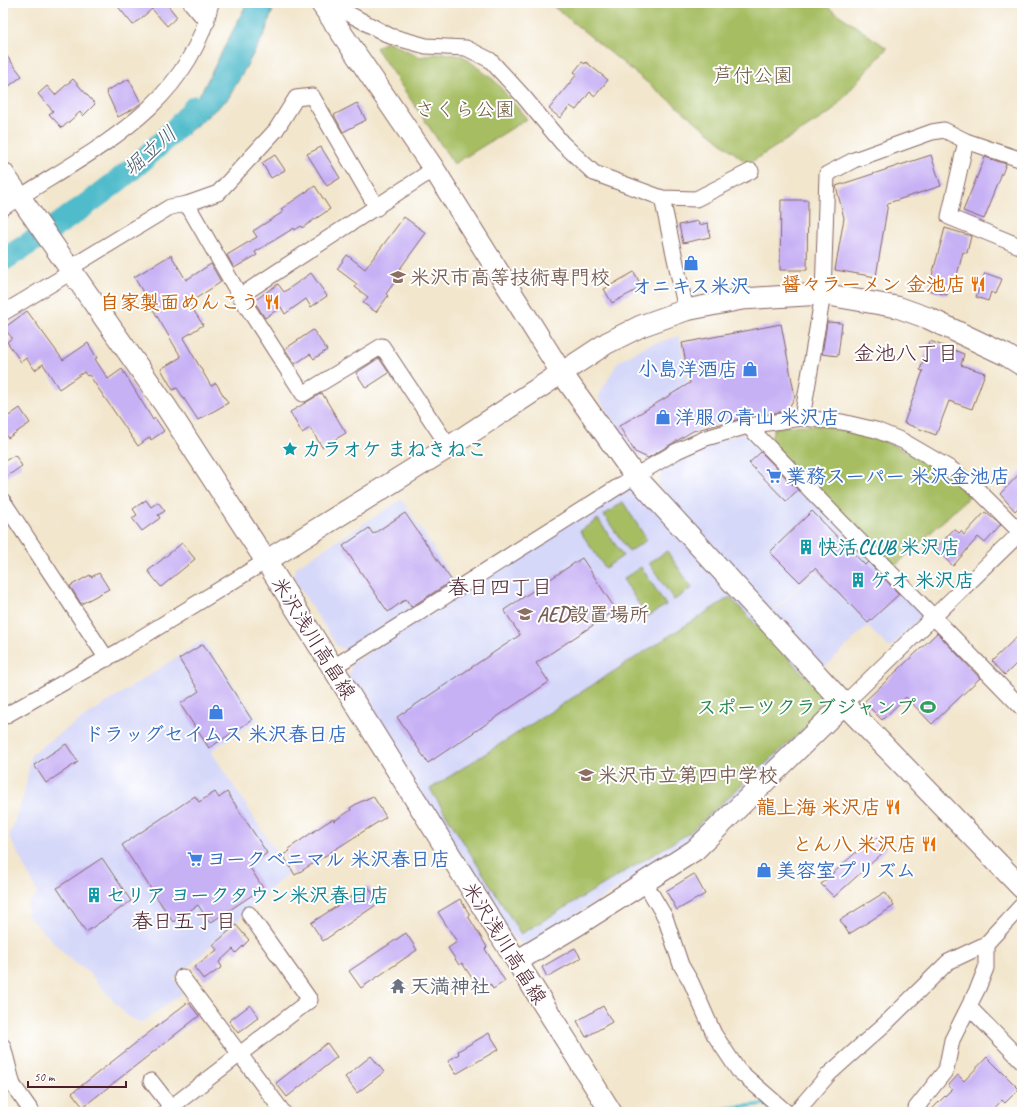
<svg xmlns="http://www.w3.org/2000/svg" width="1025" height="1115" viewBox="0 0 1025 1115" font-family="Caveat,'Klee One',sans-serif">
  <style>
    .built { fill: #d5d8f9 }
    .green { fill: #a6bd62; stroke: #786e46 }
    .water { fill: #4fbbcb; stroke: #4c6d7b }
    .lines { fill: none; stroke-linecap: round; stroke-linejoin: round }
    .stream { stroke: #4fbbcb; stroke-width: 4 }
    .river { stroke: #4fbbcb; stroke-width: 23 }
    .building { fill: #c7b1f5 }
    .street-casing { stroke: #856563; stroke-width: 17 }
    .secondary-casing { stroke: #856563; stroke-width: 23 }
    .street { stroke: #fff; stroke-width: 15 }
    .secondary { stroke: #fff; stroke-width: 21 }
    .labels { text-anchor: middle; stroke-width: 4; stroke-linejoin: round; paint-order: stroke }
    .park-label { font-size: 20px; fill: #6a563e; stroke: #fff }
    .education-label { font-size: 20px; font-weight: bold; fill: #785e54; stroke: #fff; text-anchor: start }
    .food-label { font-size: 20px; font-weight: bold; fill: #c56008; stroke: #fff; text-anchor: end }
    .shop-label { font-size: 20px; font-weight: bold; fill: #366cbe; stroke: #fff; text-anchor: start }
    .culture-label { font-size: 20px; font-weight: bold; fill: #0d838f; stroke: #fff; text-anchor: start }
    .street-label { font-size: 20px; fill: #4a1f2b; stroke: #fff }
    .leisure-label { font-size: 20px; font-weight: bold; fill: #27864d; stroke: #fff; text-anchor: end }
    .worship-label { font-size: 20px; font-weight: bold; fill: #5b616d; stroke: #fff; text-anchor: start }
    .water-label { font-size: 21px; font-style: italic; fill: #4c5d6b; stroke: #fff }
    .neighbourhood-label { font-size: 21px; fill: #4a1f2b; stroke: #fff }
  </style>
  <rect width="100%" height="100%" fill="#fff"/>
  <filter id="ink" filterUnits="userSpaceOnUse"><feTurbulence type="fractalNoise" baseFrequency=".025" numOctaves="2"/><feDisplacementMap in="SourceGraphic" scale="8" xChannelSelector="R" yChannelSelector="G"/><feConvolveMatrix kernelMatrix="1 2 1 2 8 2 1 2 1" color-interpolation-filters="sRGB"/></filter>
  <filter id="wash" filterUnits="userSpaceOnUse"><feTurbulence type="fractalNoise" baseFrequency=".012" numOctaves="4" result="noise"/><feDisplacementMap in="SourceGraphic" scale="16" xChannelSelector="R" yChannelSelector="G"/><feGaussianBlur stdDeviation="0.9" result="paint"/><feColorMatrix in="noise" values="0 0 0 0 0 0 0 0 0 0 0 0 0 0 0 0 0 1.4 0 .05"/><feComposite in="paint" operator="in"/></filter>
  <g filter="url(#wash)">
    <rect width="100%" height="100%" fill="#f2e6cc"/>
    <g class="built">
      <polygon points="679,336 697,432 650,460 634,456 598,397 618,362 646,346"/>
      <polygon points="749,431 850,537 772,612 720,558 746,532 720,557 658,485 662,466 682,454"/>
      <polygon points="626,487 639,490 830,695 831,709 694,841 527,945 514,939 348,678 352,663"/>
      <polygon points="402,499 456,584 350,652 337,646 294,579 296,567"/>
      <polygon points="851,537 925,613 890,648 867,626 825,667 773,613"/>
      <polygon points="203,640 258,720 211,751 289,872 186,969 174,978 183,993 141,1023 128,1017 88,972 72,961 26,914 28,904 38,893 9,836 24,795 31,755 60,733"/>
    </g>
    <g class="green">
      <polygon points="549,3 822,3 887,48 831,112 748,164"/>
      <polygon points="387,41 420,57 442,53 463,56 495,81 527,119 454,164 376,48"/>
      <path d="M802,425c13,1 27,0 40,3 48,11 91,35 129,67l-78,73 -124,-125 6,-16z"/>
      <polygon points="623,502 647,540 629,552 604,515"/>
      <polygon points="598,519 623,556 605,568 580,531"/>
      <polygon points="667,551 692,588 674,600 649,563"/>
      <polygon points="641,567 666,605 647,617 623,579"/>
      <polygon points="730,597 824,695 826,709 689,833 521,934 430,789"/>
    </g>
    <polygon class="water" points="247,3 275,3 265,33 228,99 149,165 203,89"/>
    <g class="lines">
      <polyline class="stream" points="698,1112 765,1104 770,1108"/>
      <path class="river" d="M3,260c67,-42 141,-92 192,-153"/>
    </g>
    <g id="blocks">
      <g class="building">
        <polygon points="115,3 166,3 177,17 167,26 152,9 133,25"/>
        <polygon points="3,51 22,76 3,91"/>
        <polygon points="582,62 585,64 586,62 608,80 595,96 590,92 576,110 570,106 560,118 549,109 577,74 574,72"/>
        <polygon points="73,79 95,104 83,116 80,112 62,128 49,114 53,111 38,94 47,86 55,95"/>
        <polygon points="129,79 141,103 133,109 118,117 106,91"/>
        <polygon points="357,103 366,120 343,132 334,115"/>
        <polygon points="321,147 340,178 327,186 307,154"/>
        <polygon points="275,155 285,170 271,178 262,163"/>
        <polygon points="931,155 941,186 888,203 876,277 835,270 844,218 836,186"/>
        <polygon points="985,157 1006,164 984,219 963,211"/>
        <polygon points="315,186 330,209 302,228 301,226 295,230 294,228 255,252 257,255 234,268 227,255 257,237 253,231 283,212 281,209"/>
        <polygon points="781,200 808,200 807,270 780,270"/>
        <polygon points="404,217 426,233 399,270 402,272 386,294 388,296 376,312 363,303 368,297 355,287 357,284 337,269 347,255 365,269"/>
        <polygon points="698,221 699,225 708,223 710,237 683,243 679,225"/>
        <polygon points="945,228 971,236 967,253 963,252 956,279 952,278 947,295 928,290"/>
        <polygon points="171,255 186,280 211,264 221,282 189,303 203,325 183,338 211,386 216,383 228,403 198,420 177,388 173,390 161,369 181,357 134,277"/>
        <polygon points="634,272 642,287 612,303 604,289"/>
        <polygon points="311,273 327,296 311,307 306,299 285,314 281,307 265,318 254,301 278,284 284,292"/>
        <polygon points="985,273 1002,279 996,294 991,292 988,301 976,297"/>
        <polygon points="27,311 63,360 88,343 97,358 95,359 108,379 122,369 153,420 155,418 164,431 151,440 150,437 138,446 89,375 87,376 84,372 59,389 43,364 35,370 26,358 21,362 7,342 12,338 4,328"/>
        <polygon points="827,322 842,323 838,356 822,354"/>
        <polygon points="781,324 795,397 787,411 747,417 693,431 648,458 635,452 619,426 690,383 682,343"/>
        <polygon points="313,330 327,350 314,359 310,354 295,364 285,349"/>
        <polygon points="930,341 964,354 961,365 985,373 972,409 949,401 936,435 904,423 923,371 920,370"/>
        <polygon points="379,358 389,373 366,388 356,373"/>
        <polygon points="322,393 346,433 322,447 310,428 302,433 290,412"/>
        <polygon points="20,408 30,423 8,438 3,431 3,420"/>
        <polygon points="761,452 798,490 786,501 749,463"/>
        <polygon points="15,455 22,466 3,479 3,462"/>
        <polygon points="1022,471 1022,504 1015,511 1000,494"/>
        <polygon points="146,500 151,507 158,502 165,511 158,515 160,518 142,531 132,518 137,515 133,509"/>
        <polygon points="812,511 865,565 868,562 899,594 868,623 815,568 800,582 770,552"/>
        <polygon points="985,512 1001,525 985,543 978,537 953,566 935,549 954,529 959,533 961,531 964,535"/>
        <polygon points="405,513 452,581 411,607 406,599 388,612 343,546 369,528 373,534"/>
        <polygon points="182,543 195,559 161,587 148,571"/>
        <polygon points="582,558 616,610 536,663 549,682 428,763 397,717 520,635 504,610"/>
        <polygon points="99,573 109,589 81,604 70,586 90,575 91,577"/>
        <polygon points="1022,632 1022,658 1005,675 992,661"/>
        <polygon points="937,633 980,678 932,724 906,697 882,720 864,702"/>
        <polygon points="203,644 252,720 209,748 180,704 199,691 179,659"/>
        <polygon points="66,744 78,762 46,783 34,765"/>
        <polygon points="215,792 219,798 227,792 267,853 249,866 263,888 210,923 198,905 173,922 122,845 195,796 199,802"/>
        <polygon points="373,796 386,817 295,875 283,855 290,851 288,849 326,823 333,819 334,821 351,810 350,808 358,803"/>
        <polygon points="874,836 887,849 834,897 821,884"/>
        <polygon points="102,858 131,901 86,932 57,888"/>
        <polygon points="694,874 705,894 677,910 666,891"/>
        <polygon points="368,886 379,903 323,941 311,923"/>
        <polygon points="885,892 894,906 849,934 840,920"/>
        <polygon points="460,899 470,915 468,916 487,947 485,949 505,981 493,989 490,984 480,990 462,963 459,965 448,948 457,942 438,912"/>
        <polygon points="236,925 249,940 236,953 233,949 219,962 222,967 204,980 194,967 217,950 213,945"/>
        <polygon points="406,933 417,950 361,988 349,971"/>
        <polygon points="575,948 581,958 547,977 542,967"/>
        <polygon points="188,1002 199,1016 83,1107 72,1093"/>
        <polygon points="250,1005 259,1017 238,1033 229,1021"/>
        <polygon points="603,1006 612,1022 586,1037 577,1021"/>
        <polygon points="489,1033 499,1049 456,1074 448,1061 459,1054 458,1051"/>
        <polygon points="327,1043 337,1057 287,1097 276,1083"/>
        <polygon points="371,1056 384,1072 357,1093 345,1077"/>
        <polygon points="987,1057 1019,1089 1005,1103 1002,1100 991,1112 929,1112 952,1089 948,1086 958,1075 964,1081"/>
      </g>
    </g>
  </g>
  <g filter="url(#ink)">
    <use href="#blocks" fill-opacity="0" stroke="#856563" stroke-width="1"/>
    <g class="lines">
      <defs>
        <g id="street">
          <polyline points="191,3 207,22"/>
          <polyline points="329,3 390,36 426,46 466,48 490,60 523,96 562,143 594,173 662,198 696,199 751,171"/>
          <polyline points="966,141 949,217 1022,247"/>
          <polyline points="662,198 686,310"/>
          <polyline points="187,204 240,296 303,394 382,346 449,447"/>
          <path d="M3,208c84,-56 184,-97 208,-205"/>
          <polyline points="70,268 170,207 187,204 218,193 276,130 296,98 312,96 377,208"/>
          <polyline points="240,296 434,169"/>
          <polyline points="3,313 73,271"/>
          <polyline points="802,418 823,294 827,174 854,160 932,132 944,130 966,141 1022,160"/>
          <polyline points="748,426 1022,708"/>
          <polyline points="3,501 107,659"/>
          <polyline points="332,668 635,476 677,451 706,438 748,426 802,418 842,422 876,430 903,441 951,469 979,491 1022,534"/>
          <polyline points="844,704 1022,531"/>
          <polyline points="3,717 121,650 266,561"/>
          <polyline points="645,883 665,917 681,965 691,982 714,1034 738,1070 786,1112"/>
          <polyline points="182,977 283,1112"/>
          <polyline points="969,1007 1022,1061"/>
          <polyline points="3,1046 13,1085 32,1112"/>
          <polyline points="151,1081 175,1112"/>
          <polyline points="165,1112 310,1000 249,914"/>
          <polyline points="796,1112 829,1074 886,1023 948,962 986,944 1022,905"/>
          <polyline points="920,1112 916,1108 946,1070 952,1040 978,988 986,968 986,944"/>
        </g>
        <g id="secondary">
          <polyline points="321,3 434,169 561,372 635,476 844,704 1022,888"/>
          <polyline points="3,173 165,405 266,561 611,1112"/>
          <polyline points="266,561 449,447 607,343 641,326 686,310 742,299 823,294 897,307 928,318 1006,355 1022,365"/>
          <polyline points="517,961 579,924 695,850 844,704"/>
        </g>
      </defs>
      <use href="#street" class="street-casing"/>
      <use href="#secondary" class="secondary-casing"/>
      <use href="#street" class="street"/>
      <use href="#secondary" class="secondary"/>
    </g>
  </g>
  <defs>
    <symbol id="shop-bare" viewBox="-9 -9 18 18"><path d="M-5-2.5h2.3a2.7 3.5 0 0 1 5.4 0H5L5.5 6h-11ZM-1.5-2.5h3a1.5 2.3 0 0 0-3 0Z" fill="#3f7fe0" stroke="#fff" stroke-width="2.5" paint-order="stroke"/></symbol>
    <symbol id="school-bare" viewBox="-9 -9 18 18"><path d="M0-5L7-2L0 1L-7-2ZM-4 1L0 2.5L4 1V4Q0 6-4 4Z" fill="#8d6e63" stroke="#fff" stroke-width="2.5" paint-order="stroke"/></symbol>
    <symbol id="restaurant-bare" viewBox="-9 -9 18 18"><path d="M-5-6h1v4h1v-4h1v4h1v-4h1v5L-1.5 .5V6h-2V.5L-5-1ZM5-6V6H3V1.5H1.5Q1.5-4 5-6Z" fill="#e8710a" stroke="#fff" stroke-width="2.5" paint-order="stroke"/></symbol>
    <symbol id="sight-bare" viewBox="-9 -9 18 18"><path d="M0-6L1.8-2.2L6-1.7L2.9 1.2L3.7 5.4L0 3.3L-3.7 5.4L-2.9 1.2L-6-1.7L-1.8-2.2Z" fill="#0f9aa8" stroke="#fff" stroke-width="2.5" paint-order="stroke"/></symbol>
    <symbol id="supermarket-bare" viewBox="-9 -9 18 18"><path d="M-6-5.5h2.5l.6 2H6L4.5 2H-2.5L-4.4-4H-6ZM-1.5 3.2a1.3 1.3 0 1 0 .1 0ZM3 3.2a1.3 1.3 0 1 0 .1 0Z" fill="#3f7fe0" stroke="#fff" stroke-width="2.5" paint-order="stroke"/></symbol>
    <symbol id="building-bare" viewBox="-9 -9 18 18"><path d="M-4-6H4V6H1V3H-1V6H-4ZM-2.5-4.3h1.7v1.8h-1.7ZM.8-4.3h1.7v1.8H.8ZM-2.5-1h1.7V.8h-1.7ZM.8-1h1.7V.8H.8Z" fill="#0f9aa8" stroke="#fff" stroke-width="2.5" paint-order="stroke"/></symbol>
    <symbol id="stadium-bare" viewBox="-9 -9 18 18"><path d="M0-5a6.5 5 0 1 0 0 10a6.5 5 0 1 0 0-10ZM-3.5-1.8h7v3.6h-7Z" fill="#2e9e5b" stroke="#fff" stroke-width="2.5" paint-order="stroke"/></symbol>
    <symbol id="temple-bare" viewBox="-9 -9 18 18"><path d="M0-6L5-2H3V0L6.5 2.5H4V6H1.5V3h-3V6H-4V2.5H-6.5L-3 0V-2H-5Z" fill="#6b7280" stroke="#fff" stroke-width="2.5" paint-order="stroke"/></symbol>
  </defs>
  <g fill-rule="evenodd">
    <use href="#shop-bare" x="680" y="252" width="22" height="22"/>
    <use href="#school-bare" x="387" y="266" width="22" height="22"/>
    <use href="#restaurant-bare" x="967" y="273" width="22" height="22"/>
    <use href="#restaurant-bare" x="261" y="291" width="22" height="22"/>
    <use href="#shop-bare" x="739" y="358" width="22" height="22"/>
    <use href="#shop-bare" x="652" y="406" width="22" height="22"/>
    <use href="#sight-bare" x="279" y="438" width="22" height="22"/>
    <use href="#supermarket-bare" x="763" y="465" width="22" height="22"/>
    <use href="#building-bare" x="795" y="536" width="22" height="22"/>
    <use href="#building-bare" x="847" y="569" width="22" height="22"/>
    <use href="#school-bare" x="514" y="603" width="22" height="22"/>
    <use href="#stadium-bare" x="917" y="696" width="22" height="22"/>
    <use href="#shop-bare" x="205" y="701" width="22" height="22"/>
    <use href="#school-bare" x="575" y="764" width="22" height="22"/>
    <use href="#restaurant-bare" x="882" y="796" width="22" height="22"/>
    <use href="#restaurant-bare" x="918" y="833" width="22" height="22"/>
    <use href="#supermarket-bare" x="184" y="848" width="22" height="22"/>
    <use href="#shop-bare" x="753" y="859" width="22" height="22"/>
    <use href="#building-bare" x="83" y="884" width="22" height="22"/>
    <use href="#temple-bare" x="387" y="975" width="22" height="22"/>
  </g>
  <g class="labels">
    <g class="park-label">
      <text x="753" y="82">芦付公園</text>
      <text x="465" y="116">さくら公園</text>
    </g>
    <g class="education-label">
      <text x="410" y="284">米沢市高等技術専門校</text>
      <text x="537" y="621">AED設置場所</text>
      <text x="598" y="782">米沢市立第四中学校</text>
    </g>
    <g class="food-label">
      <text x="966" y="291">醤々ラーメン 金池店</text>
      <text x="260" y="309">自家製面めんこう</text>
      <text x="881" y="814">龍上海 米沢店</text>
      <text x="917" y="851">とん八 米沢店</text>
    </g>
    <g class="shop-label">
      <text x="691" y="293" text-anchor="middle">オニキス米沢</text>
      <text x="738" y="376" text-anchor="end">小島洋酒店</text>
      <text x="675" y="424">洋服の青山 米沢店</text>
      <text x="786" y="483">業務スーパー 米沢金池店</text>
      <text x="216" y="741" text-anchor="middle">ドラッグセイムス 米沢春日店</text>
      <text x="207" y="866">ヨークベニマル 米沢春日店</text>
      <text x="776" y="877">美容室プリズム</text>
    </g>
    <g class="culture-label">
      <text x="302" y="456">カラオケ まねきねこ</text>
      <text x="818" y="554">快活CLUB 米沢店</text>
      <text x="870" y="587">ゲオ 米沢店</text>
      <text x="106" y="902">セリア ヨークタウン米沢春日店</text>
    </g>
    <g class="street-label">
      <text transform="translate(314 638) rotate(58)" y="7">米沢浅川高畠線</text>
      <text transform="translate(505 943) rotate(58)" y="7">米沢浅川高畠線</text>
    </g>
    <g class="leisure-label">
      <text x="916" y="714">スポーツクラブジャンプ</text>
    </g>
    <g class="worship-label">
      <text x="410" y="993">天満神社</text>
    </g>
    <g class="water-label">
      <text transform="translate(150 151) rotate(-42)" y="7">堀立川</text>
    </g>
    <g class="neighbourhood-label">
      <text x="906" y="360">金池八丁目</text>
      <text x="500" y="594">春日四丁目</text>
      <text x="184" y="928">春日五丁目</text>
    </g>
  </g>
  <rect width="1025" height="1115" fill="none" stroke="#fff" stroke-width="16"/>
  <path d="M28 1081v6h98v-6" fill="none" stroke="#4a1f2b" stroke-width="2"/>
  <text x="34" y="1081" font-size="12" fill="#4a1f2b" stroke="#ffffff" stroke-width="3" paint-order="stroke">50 m</text>
</svg>
